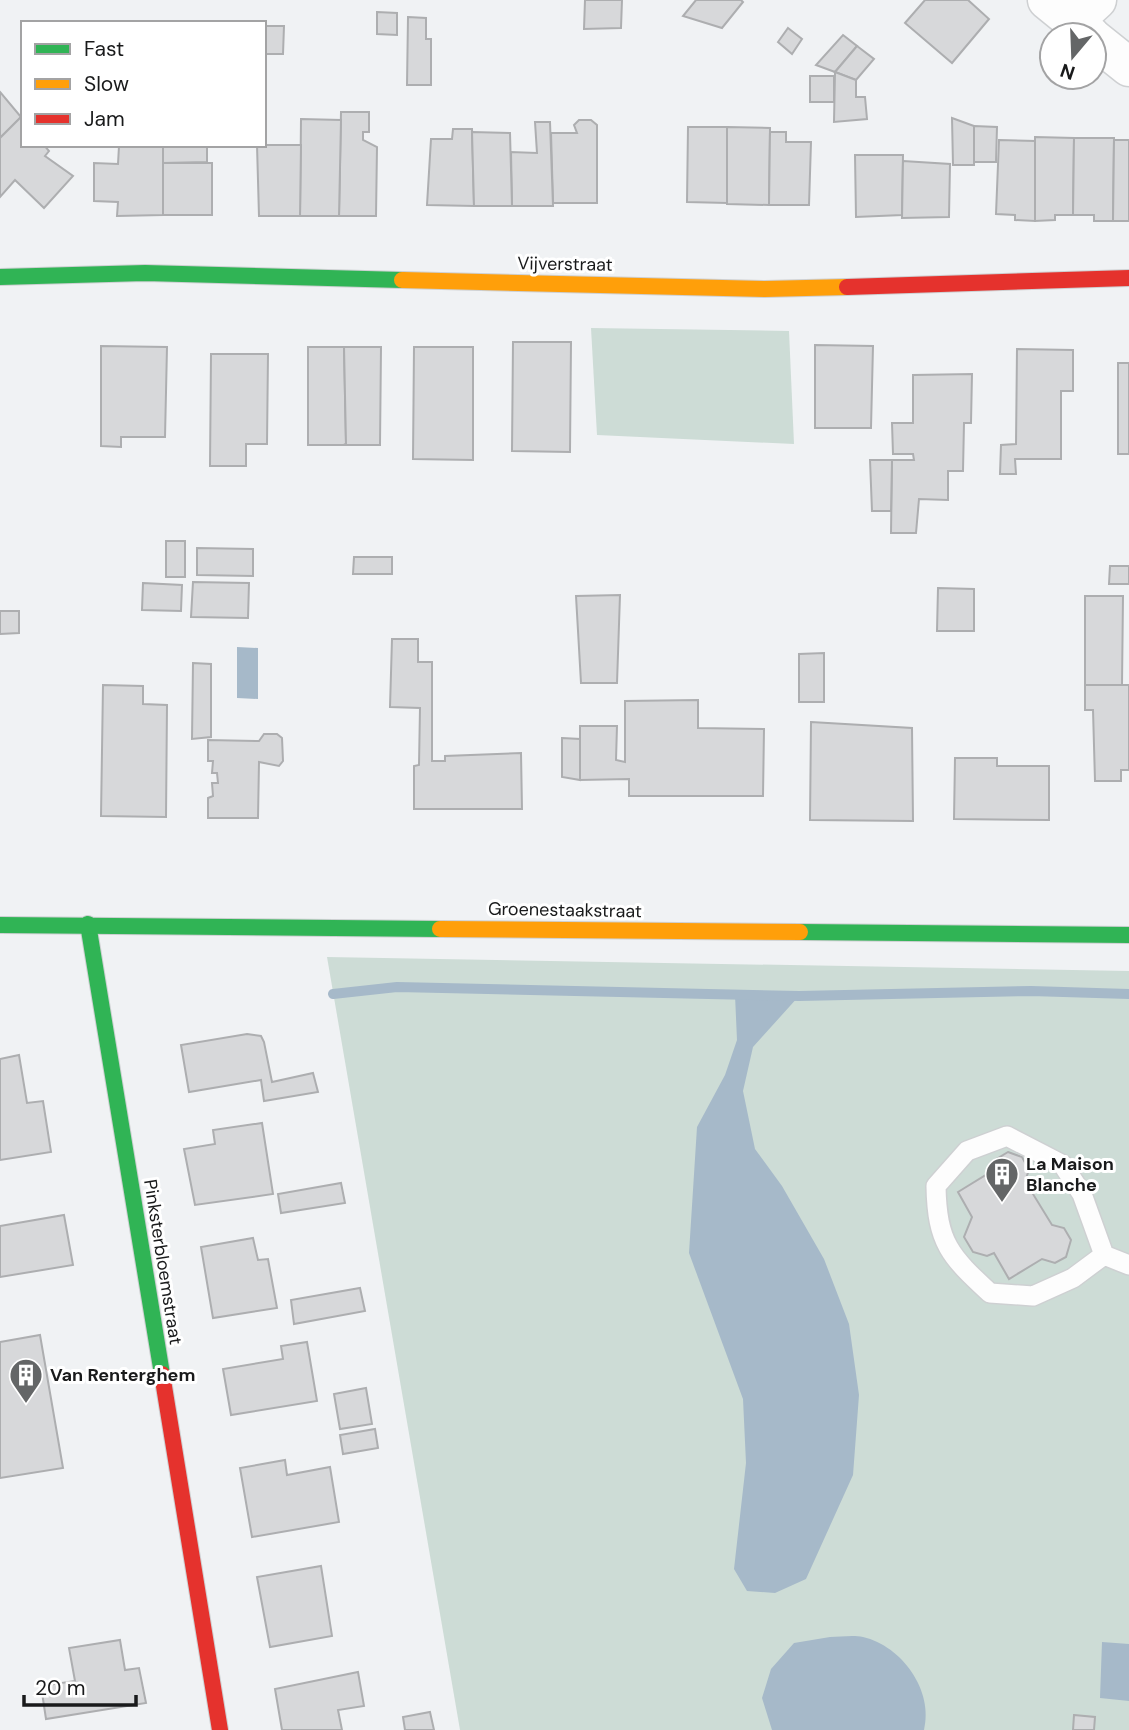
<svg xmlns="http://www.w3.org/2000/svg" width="1129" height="1730" viewBox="0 0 1129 1730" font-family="'DM Sans',sans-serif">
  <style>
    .green { fill: #cddcd6 }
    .water { fill: #a6b9c9 }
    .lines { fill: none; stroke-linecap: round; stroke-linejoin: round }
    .stream { stroke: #a6b9c9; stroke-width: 10 }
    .building { fill: #d7d8da; stroke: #adaeb0; stroke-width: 2 }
    .lane-casing { stroke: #ced0d2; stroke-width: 22 }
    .street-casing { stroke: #ced0d2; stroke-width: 41 }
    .fast-casing { stroke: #ced0d2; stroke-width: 18 }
    .slow-casing { stroke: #ced0d2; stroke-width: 18 }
    .jam-casing { stroke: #ced0d2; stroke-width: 18 }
    .lane { stroke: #fdfdfd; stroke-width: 19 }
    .street { stroke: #fdfdfd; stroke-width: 38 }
    .fast { stroke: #30b455; stroke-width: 16 }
    .slow { stroke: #ff9f0a; stroke-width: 16 }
    .jam { stroke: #e5322d; stroke-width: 16 }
    .labels { text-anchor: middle; stroke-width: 6; stroke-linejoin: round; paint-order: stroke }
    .street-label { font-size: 18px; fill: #191a1b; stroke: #fff }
    .poi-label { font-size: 18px; font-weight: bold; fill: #191a1b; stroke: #fff; text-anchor: start }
  </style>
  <rect width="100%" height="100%" fill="#f0f2f4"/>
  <g class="green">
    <polygon points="591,328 789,331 794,444 597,435"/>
    <polygon points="327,957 1129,971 1129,1730 460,1730"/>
  </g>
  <g class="water">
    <polygon points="237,647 258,648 258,699 237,698"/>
    <polygon points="735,995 799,996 753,1047 743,1091 755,1149 782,1186 824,1259 849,1324 859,1395 853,1475 806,1579 775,1593 747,1591 734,1569 746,1463 743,1399 689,1253 697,1127 725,1075 737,1040"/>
    <path d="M830,1637c10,0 23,-2 33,0 39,9 71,54 61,93h-152l-10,-32 9,-29 23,-26z"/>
    <polygon points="1102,1642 1129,1644 1129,1701 1100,1698"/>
  </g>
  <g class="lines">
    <polyline class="stream" points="333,994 397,987 799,996 1031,991 1129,994"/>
  </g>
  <g class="building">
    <polygon points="585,0 622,0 621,28 584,29"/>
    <polygon points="696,0 741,0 743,2 722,28 683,16"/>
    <polygon points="925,0 968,0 989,19 952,63 905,23"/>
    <polygon points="377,12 397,13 397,35 377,34"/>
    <polygon points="408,17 426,18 426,39 431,39 431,85 407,85"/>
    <polygon points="264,26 284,26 283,54 264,54"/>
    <polygon points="788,28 802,39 792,54 778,42"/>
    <polygon points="843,35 857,46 835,72 816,65"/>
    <polygon points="857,46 874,59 856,80 835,72"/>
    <polygon points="835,72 856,80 856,97 865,97 867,119 834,122"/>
    <rect x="810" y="76" width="24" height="26"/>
    <polygon points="0,92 21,117 0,138"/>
    <polygon points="341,112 369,112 369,132 363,132 363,140 377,147 376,216 339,216"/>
    <polygon points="21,117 23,145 44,145 49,151 45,156 73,176 44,208 15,180 0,197 0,138"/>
    <polygon points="952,118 974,126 974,165 953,165"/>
    <polygon points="301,119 341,120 339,216 300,216"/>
    <polygon points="579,120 591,120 597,125 597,203 553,203 551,133 577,133 574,125"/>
    <polygon points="535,122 550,122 553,206 512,206 511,152 537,153"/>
    <polygon points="974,126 997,127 996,162 974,162"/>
    <polygon points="688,127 727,127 727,203 687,202"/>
    <polygon points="727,127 770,128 769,205 727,204"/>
    <polygon points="453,129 472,129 474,206 427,205 431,139 452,139"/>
    <polygon points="472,132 510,133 512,206 474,206"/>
    <polygon points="770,132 786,132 786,142 811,142 809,205 769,205"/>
    <polygon points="1035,137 1074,138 1073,215 1055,215 1055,220 1035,221"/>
    <polygon points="1074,138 1114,138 1113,221 1094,221 1094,215 1073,215"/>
    <polygon points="999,140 1035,141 1035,221 1015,220 1015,215 996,214"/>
    <polygon points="1114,140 1129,140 1129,221 1113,221"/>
    <polygon points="257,145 301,145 300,216 259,216"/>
    <polygon points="119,146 163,147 163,215 117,216 118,202 94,201 94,163 118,164"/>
    <polygon points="207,146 207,162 163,163 163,147"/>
    <polygon points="855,155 903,155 902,215 856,217"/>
    <polygon points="903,161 950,164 949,217 902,218"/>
    <rect x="163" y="163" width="49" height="52"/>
    <polygon points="513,342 571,342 570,452 512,451"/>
    <polygon points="815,345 873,346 871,428 815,428"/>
    <polygon points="101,346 167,347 165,437 121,437 121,447 101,446"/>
    <polygon points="308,347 344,347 346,444 344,445 308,445"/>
    <polygon points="344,347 381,347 380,445 344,445 346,444"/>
    <polygon points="414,347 473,347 473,460 413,459"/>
    <polygon points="1017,349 1073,350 1073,391 1061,391 1061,459 1015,459 1016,474 1000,474 1001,445 1016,444"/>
    <polygon points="211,354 268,354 267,444 246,444 246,466 210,466"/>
    <rect x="1118" y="363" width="11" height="91"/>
    <polygon points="972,374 971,423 964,423 963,471 948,471 948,500 919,499 916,533 891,533 892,460 914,460 913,454 893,454 892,423 913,423 913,375"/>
    <polygon points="870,460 892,460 891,511 872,511"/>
    <rect x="166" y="541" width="19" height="36"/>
    <polygon points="197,548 253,549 253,576 197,575"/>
    <polygon points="354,557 392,557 392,574 353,574"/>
    <polygon points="1110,566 1129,566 1129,584 1109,584"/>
    <polygon points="193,582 249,583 248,618 191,617"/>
    <polygon points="143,583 182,585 181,611 142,610"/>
    <polygon points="938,588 974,589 974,631 937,631"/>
    <polygon points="620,595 617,683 581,683 576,596"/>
    <polygon points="1085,596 1123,596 1122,685 1085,685"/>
    <polygon points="0,611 19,611 19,633 0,634"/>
    <polygon points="392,639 418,639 418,662 432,662 432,761 445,761 445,756 521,753 522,809 414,809 414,766 419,765 420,708 390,707"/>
    <polygon points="824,653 824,702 799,702 799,654"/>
    <polygon points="193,663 211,664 211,737 192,739"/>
    <polygon points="103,685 143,686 143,704 167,705 166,817 101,816"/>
    <polygon points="1085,685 1129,685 1129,770 1121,770 1121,781 1095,781 1093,710 1085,710"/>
    <polygon points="698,700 698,728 764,729 763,796 629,796 629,779 580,780 580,726 617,726 616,760 625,762 625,701"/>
    <polygon points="811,722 912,728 913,821 810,820"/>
    <polygon points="264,734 277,734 282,738 283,761 279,766 259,762 258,818 208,818 208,798 213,796 212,783 218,783 217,773 212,773 213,761 208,761 208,740 259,741"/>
    <polygon points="562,738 580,739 580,780 562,777"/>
    <polygon points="955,758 997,758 997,766 1049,766 1049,820 954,819"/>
    <polygon points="247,1034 261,1036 264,1042 272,1082 313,1073 318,1092 264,1101 261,1080 189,1092 181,1045"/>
    <polygon points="19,1055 27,1103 43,1101 51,1152 0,1160 0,1059"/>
    <polygon points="262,1123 273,1194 195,1205 184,1149 215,1144 213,1130"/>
    <polygon points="1008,1152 1022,1157 1029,1170 1025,1181 1052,1225 1064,1228 1071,1240 1066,1257 1055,1263 1042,1259 1009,1279 994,1253 987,1256 973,1252 964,1237 972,1217 958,1192 992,1171 995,1160"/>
    <polygon points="341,1183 345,1203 281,1213 278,1194"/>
    <polygon points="64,1215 73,1265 0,1277 0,1226"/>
    <polygon points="253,1238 258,1260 268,1259 277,1308 213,1318 201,1247"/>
    <polygon points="360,1288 365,1311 294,1324 291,1300"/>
    <polygon points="40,1335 63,1468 0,1478 0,1342"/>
    <polygon points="307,1342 317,1401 231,1415 223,1369 283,1359 281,1346"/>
    <polygon points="366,1388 372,1424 340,1429 334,1394"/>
    <polygon points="375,1429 378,1448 343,1454 340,1435"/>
    <polygon points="285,1460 287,1475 330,1467 339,1522 252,1537 240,1468"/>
    <polygon points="321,1566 332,1636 270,1647 257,1577"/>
    <polygon points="120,1640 125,1670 139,1668 146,1703 46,1719 41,1686 75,1681 69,1648"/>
    <polygon points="358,1672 364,1706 338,1710 342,1730 282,1730 275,1689"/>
    <polygon points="430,1712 434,1730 405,1730 403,1717"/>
    <polygon points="1074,1715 1095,1717 1094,1730 1073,1730"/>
  </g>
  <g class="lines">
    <defs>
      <path id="lane" d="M1104,1255l-31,23 -40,18 -43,-3c-40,-37 -53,-50 -54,-107l31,-35 40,-15 56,29 19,29 22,61 25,10"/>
      <g id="street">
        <polyline points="1047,0 1090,35"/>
        <polyline points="1073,22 1097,0"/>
        <polyline points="1094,39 1129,67"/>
      </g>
      <g id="fast">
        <polyline points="0,277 145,273 402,280"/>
        <polyline points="88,924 162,1374"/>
        <polyline points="0,925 440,929"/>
        <polyline points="800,932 1129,935"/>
      </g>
      <g id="slow">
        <polyline points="402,280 765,289 847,287"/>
        <polyline points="440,929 800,932"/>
      </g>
      <g id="jam">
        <polyline points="847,287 1129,278"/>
        <polyline points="162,1374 220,1730"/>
      </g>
    </defs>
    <use href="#lane" class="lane-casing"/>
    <use href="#street" class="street-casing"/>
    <use href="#fast" class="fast-casing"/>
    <use href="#slow" class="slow-casing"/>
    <use href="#jam" class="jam-casing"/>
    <use href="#lane" class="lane"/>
    <use href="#street" class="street"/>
    <use href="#fast" class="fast"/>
    <use href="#slow" class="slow"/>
    <use href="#jam" class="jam"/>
  </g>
  <defs>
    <symbol id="building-pin" viewBox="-11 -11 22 30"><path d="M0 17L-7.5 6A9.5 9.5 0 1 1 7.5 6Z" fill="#646667" stroke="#fff"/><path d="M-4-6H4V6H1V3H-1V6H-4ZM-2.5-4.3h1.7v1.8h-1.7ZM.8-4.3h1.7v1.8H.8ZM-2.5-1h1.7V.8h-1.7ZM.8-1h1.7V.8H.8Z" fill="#fff"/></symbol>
  </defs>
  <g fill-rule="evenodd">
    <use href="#building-pin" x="983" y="1155" width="38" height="52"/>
    <use href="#building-pin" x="7" y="1356" width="38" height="52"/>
  </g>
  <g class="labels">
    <g class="street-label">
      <text transform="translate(565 264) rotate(1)" y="6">Vijverstraat</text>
      <text transform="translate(565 910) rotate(1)" y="6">Groenestaakstraat</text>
      <text transform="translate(163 1262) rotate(81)" y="6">Pinksterbloemstraat</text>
    </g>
    <g class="poi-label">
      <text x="1026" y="1170">La Maison<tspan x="1026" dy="21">Blanche</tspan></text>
      <text x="50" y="1381">Van Renterghem</text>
    </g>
  </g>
  <rect x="21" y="21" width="245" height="126" fill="#ffffff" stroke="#a3a3a4" stroke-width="2"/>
  <rect x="35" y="44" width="35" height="10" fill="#30b455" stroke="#a3a3a4" stroke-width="2"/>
  <text x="84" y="56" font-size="21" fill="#191a1b">Fast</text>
  <rect x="35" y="79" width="35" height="10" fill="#ff9f0a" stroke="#a3a3a4" stroke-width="2"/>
  <text x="84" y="91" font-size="21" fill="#191a1b">Slow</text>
  <rect x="35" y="114" width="35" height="10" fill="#e5322d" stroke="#a3a3a4" stroke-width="2"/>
  <text x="84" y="126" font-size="21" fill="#191a1b">Jam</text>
  <g transform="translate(1073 56) rotate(199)"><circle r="33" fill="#ffffff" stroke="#a3a3a4" stroke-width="2"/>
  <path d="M0-5L12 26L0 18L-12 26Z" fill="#646667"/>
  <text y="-10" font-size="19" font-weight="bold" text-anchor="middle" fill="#191a1b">N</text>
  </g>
  <path d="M24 1695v10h112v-10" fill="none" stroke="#191a1b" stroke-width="3.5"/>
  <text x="35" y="1695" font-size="21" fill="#191a1b" stroke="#ffffff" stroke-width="5" paint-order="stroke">20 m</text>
</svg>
